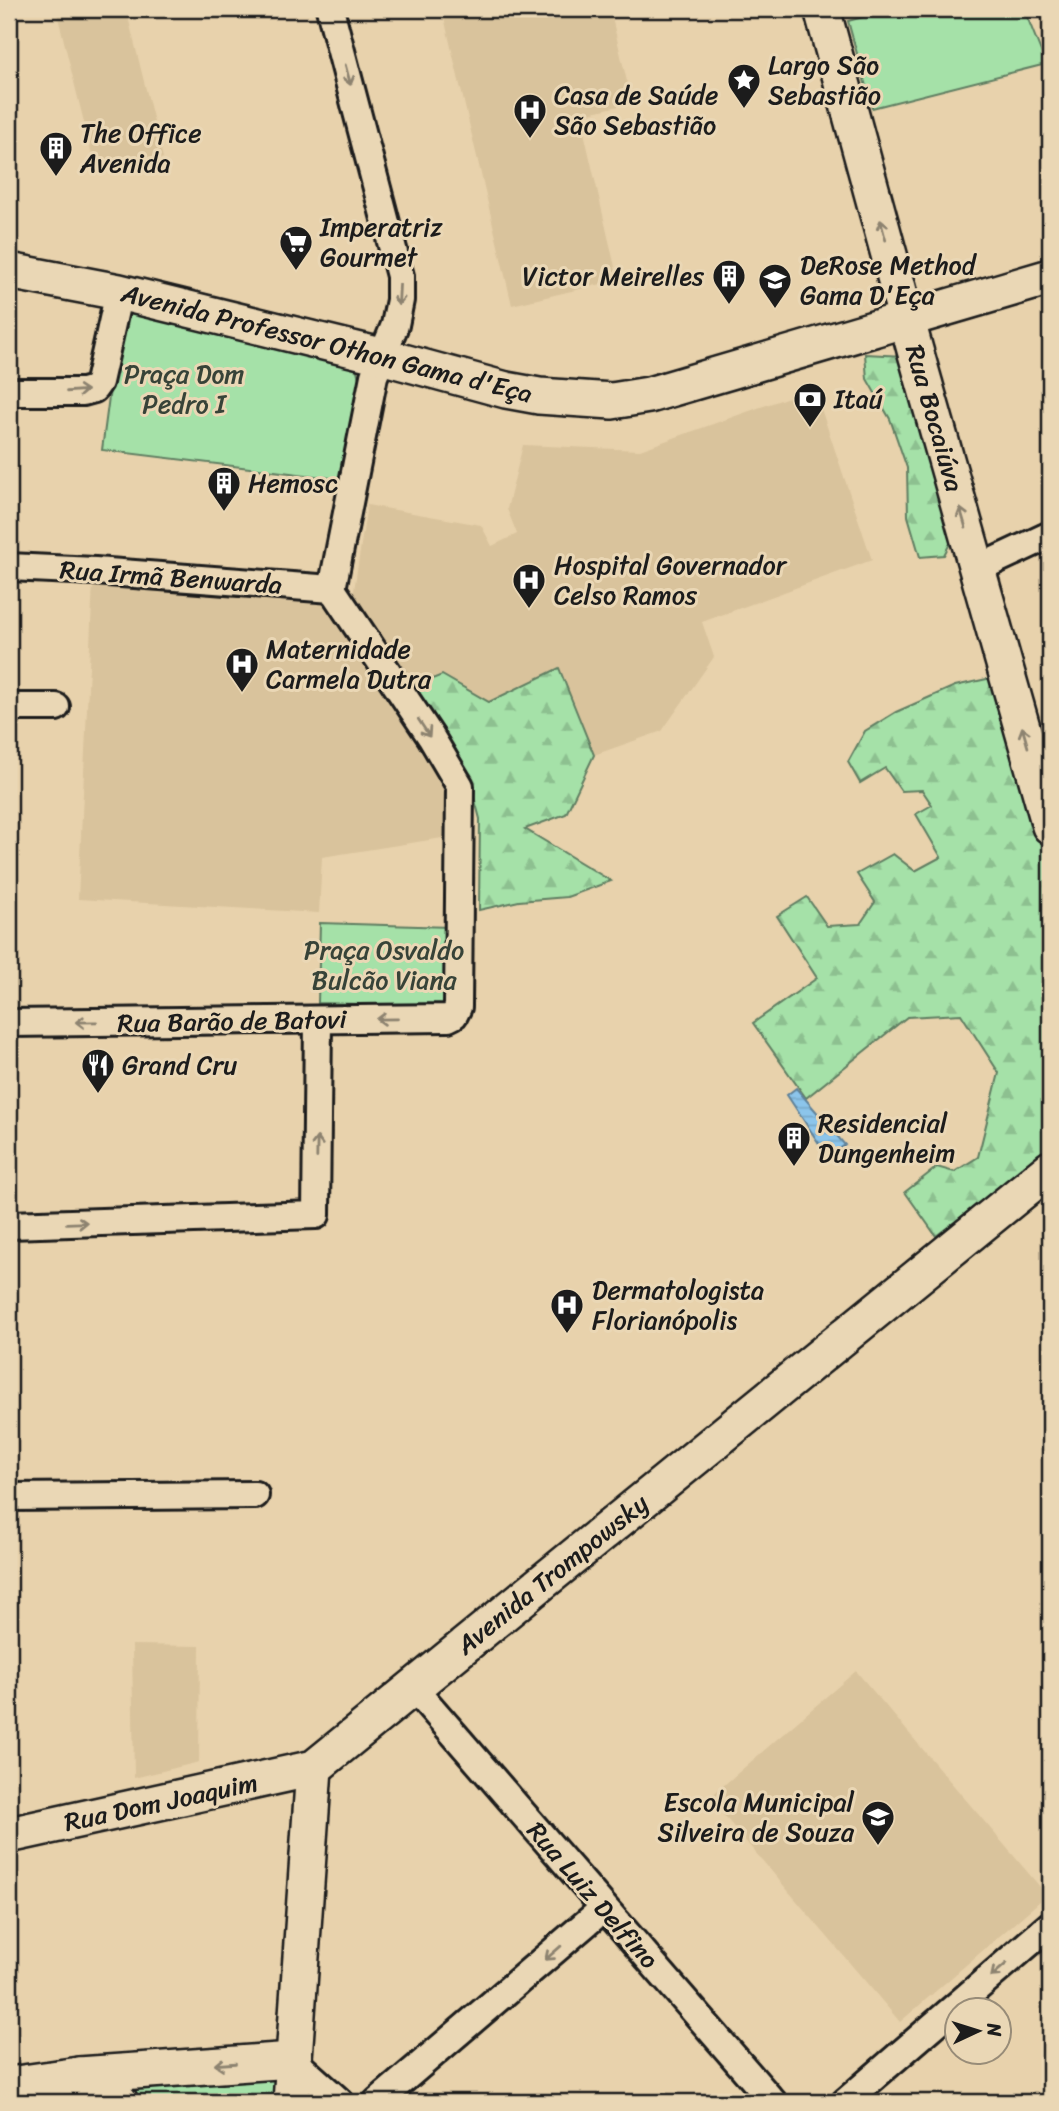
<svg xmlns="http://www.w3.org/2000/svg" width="1059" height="2111" viewBox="0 0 1059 2111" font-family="Sriracha,sans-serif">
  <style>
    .built { fill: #d9c39c }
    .forest { fill: url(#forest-firs); stroke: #607e62; stroke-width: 2 }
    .green { fill: #a5e1a8; stroke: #607e62; stroke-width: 2 }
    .water { fill: url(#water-rules); stroke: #5f8198; stroke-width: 2 }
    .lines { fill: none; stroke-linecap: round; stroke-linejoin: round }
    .minor-casing { stroke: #1c1c1c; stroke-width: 32 }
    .major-casing { stroke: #1c1c1c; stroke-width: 40 }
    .minor { stroke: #ead7b5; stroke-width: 26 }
    .major { stroke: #ead7b5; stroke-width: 35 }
    .oneway { stroke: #8d8370 }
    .labels { text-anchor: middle; stroke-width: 6; stroke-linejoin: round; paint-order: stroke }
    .poi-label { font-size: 26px; fill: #1c1c1c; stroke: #ead7b5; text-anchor: start }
    .street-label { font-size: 26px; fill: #1c1c1c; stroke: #ead7b5 }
    .park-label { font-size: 26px; fill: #374338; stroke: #ead7b5 }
  </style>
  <defs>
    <pattern id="forest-firs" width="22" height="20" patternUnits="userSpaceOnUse" patternTransform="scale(1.75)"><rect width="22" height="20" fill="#a5e1a8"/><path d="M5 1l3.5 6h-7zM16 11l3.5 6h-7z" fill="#8dc090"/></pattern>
    <pattern id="water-rules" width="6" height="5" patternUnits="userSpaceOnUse" patternTransform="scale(1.75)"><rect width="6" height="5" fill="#8cc5eb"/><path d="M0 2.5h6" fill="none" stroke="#78a9c9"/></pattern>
  </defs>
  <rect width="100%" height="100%" fill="#e8d2ac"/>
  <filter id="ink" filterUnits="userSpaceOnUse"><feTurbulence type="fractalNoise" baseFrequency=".0143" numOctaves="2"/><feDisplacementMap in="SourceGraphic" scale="14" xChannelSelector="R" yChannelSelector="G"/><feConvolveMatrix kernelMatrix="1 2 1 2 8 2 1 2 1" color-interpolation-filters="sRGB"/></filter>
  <g filter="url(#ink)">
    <g class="built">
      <polygon points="56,9 126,9 163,158 97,175"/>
      <polygon points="442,9 610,9 632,103 580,115 618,280 512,305"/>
      <polygon points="814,388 872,560 702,622 714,657 662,731 594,755 559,669 489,702 442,675 410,688 353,597 367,505 481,525 492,546 517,534 507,509 523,445 640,450"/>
      <polygon points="93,582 339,602 454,786 455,836 322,857 319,913 78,899"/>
      <polygon points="132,1645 200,1646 199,1762 134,1778"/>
      <polygon points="856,1671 1047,1895 900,2022 709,1798"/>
    </g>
    <g class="forest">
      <polygon points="865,354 904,356 958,528 944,555 920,557 908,516 907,468 890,419 867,379"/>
      <polygon points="559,668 594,755 566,814 525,829 611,881 567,897 519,901 479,910 480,819 469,778 410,688 442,675 489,702"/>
      <polygon points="996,677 1050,867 1050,1150 936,1236 905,1192 937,1167 954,1172 978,1157 999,1073 961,1014 907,1017 806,1098 753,1023 817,978 777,916 807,897 827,926 860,924 875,902 857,874 893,854 915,871 941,857 916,814 932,805 922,790 901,791 885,768 860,783 848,762 865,731 896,712 955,686"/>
    </g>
    <g class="green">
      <polygon points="893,9 1024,9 1046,64 872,108 848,21"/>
      <polygon points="133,302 356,367 360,382 339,479 102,450 120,313"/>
      <polygon points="320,923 450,927 448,1006 318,1003"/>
      <polygon points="291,2067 325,2102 133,2102 126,2080"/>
    </g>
    <polygon class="water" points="796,1088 845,1145 828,1157 787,1095"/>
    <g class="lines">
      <defs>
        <g id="minor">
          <polyline points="330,9 400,276 400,300 395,325 374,376 332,589"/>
          <polyline points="9,392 83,392 94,389 99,382 119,292"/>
          <polyline points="9,567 95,571 332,589"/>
          <polyline points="977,569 1050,535"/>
          <polyline points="9,707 56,707"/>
          <polyline points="9,1023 448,1018 454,1015 458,1007 460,786 431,737 332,589"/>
          <polyline points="9,1225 316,1215 318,1020"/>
          <polyline points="9,1497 255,1495"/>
          <polyline points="413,1687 773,2102"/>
          <polyline points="293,2060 340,2102"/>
          <polyline points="377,2102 604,1908"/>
          <polyline points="845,2102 1050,1925"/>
        </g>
        <g id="major">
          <polyline points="822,9 915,350 1050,826"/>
          <polyline points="9,271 119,292 381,356 506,390 539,396 612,401 649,395 1050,277"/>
          <polyline points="9,1835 314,1768 1050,1169"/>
          <polyline points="79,2075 120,2102"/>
          <polyline points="9,2085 79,2075 293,2060"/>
          <polyline points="291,2102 314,1768"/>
        </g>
      </defs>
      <use href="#minor" class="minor-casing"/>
      <use href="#major" class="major-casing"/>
      <use href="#minor" class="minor"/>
      <use href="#major" class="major"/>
    </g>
    <defs><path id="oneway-shaft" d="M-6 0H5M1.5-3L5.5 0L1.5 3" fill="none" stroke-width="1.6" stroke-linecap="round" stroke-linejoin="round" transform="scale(1.75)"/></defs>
    <g class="oneway">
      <use href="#oneway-shaft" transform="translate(348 75) rotate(75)"/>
      <use href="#oneway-shaft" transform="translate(883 230) rotate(-105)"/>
      <use href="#oneway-shaft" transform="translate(399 295) rotate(93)"/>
      <use href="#oneway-shaft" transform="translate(77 391) rotate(-4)"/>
      <use href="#oneway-shaft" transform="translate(963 518) rotate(-106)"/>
      <use href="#oneway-shaft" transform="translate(424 728) rotate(57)"/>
      <use href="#oneway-shaft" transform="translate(1025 737) rotate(-106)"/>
      <use href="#oneway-shaft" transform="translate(387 1019) rotate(179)"/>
      <use href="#oneway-shaft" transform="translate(86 1022) rotate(179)"/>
      <use href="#oneway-shaft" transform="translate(317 1147) rotate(-89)"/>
      <use href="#oneway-shaft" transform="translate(77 1223) rotate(-2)"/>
      <use href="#oneway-shaft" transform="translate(553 1953) rotate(139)"/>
      <use href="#oneway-shaft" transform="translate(999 1970) rotate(139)"/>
      <use href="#oneway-shaft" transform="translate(225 2064) rotate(176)"/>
    </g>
  </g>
  <defs>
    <symbol id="sight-pin" viewBox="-11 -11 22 30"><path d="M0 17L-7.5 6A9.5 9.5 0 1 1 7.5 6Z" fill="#1c1c1c" stroke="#ead7b5"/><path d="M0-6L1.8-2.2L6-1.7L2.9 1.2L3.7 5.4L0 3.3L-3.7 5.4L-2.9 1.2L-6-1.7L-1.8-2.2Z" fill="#fff"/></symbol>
    <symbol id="hospital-pin" viewBox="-11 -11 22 30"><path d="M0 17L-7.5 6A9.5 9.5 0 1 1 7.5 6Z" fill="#1c1c1c" stroke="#ead7b5"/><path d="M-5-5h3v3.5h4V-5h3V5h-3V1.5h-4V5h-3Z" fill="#fff"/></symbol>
    <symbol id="building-pin" viewBox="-11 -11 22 30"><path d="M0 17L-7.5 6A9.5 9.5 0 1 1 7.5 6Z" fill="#1c1c1c" stroke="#ead7b5"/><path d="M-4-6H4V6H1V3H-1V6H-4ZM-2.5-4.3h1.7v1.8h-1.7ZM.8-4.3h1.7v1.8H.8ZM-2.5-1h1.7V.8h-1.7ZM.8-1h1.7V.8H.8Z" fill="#fff"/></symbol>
    <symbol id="supermarket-pin" viewBox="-11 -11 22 30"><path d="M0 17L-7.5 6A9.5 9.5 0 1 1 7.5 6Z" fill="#1c1c1c" stroke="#ead7b5"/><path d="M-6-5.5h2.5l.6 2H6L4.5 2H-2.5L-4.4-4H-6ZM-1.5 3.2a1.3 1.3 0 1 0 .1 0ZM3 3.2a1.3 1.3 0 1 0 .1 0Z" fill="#fff"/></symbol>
    <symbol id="university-pin" viewBox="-11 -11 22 30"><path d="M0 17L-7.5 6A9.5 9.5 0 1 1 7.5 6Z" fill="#1c1c1c" stroke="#ead7b5"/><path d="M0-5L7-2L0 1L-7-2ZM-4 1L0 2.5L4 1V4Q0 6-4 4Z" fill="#fff"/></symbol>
    <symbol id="bank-pin" viewBox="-11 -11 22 30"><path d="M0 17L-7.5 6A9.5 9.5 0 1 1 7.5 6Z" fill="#1c1c1c" stroke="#ead7b5"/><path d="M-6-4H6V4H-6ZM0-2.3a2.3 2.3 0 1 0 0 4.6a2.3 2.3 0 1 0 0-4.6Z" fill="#fff"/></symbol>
    <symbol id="restaurant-pin" viewBox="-11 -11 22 30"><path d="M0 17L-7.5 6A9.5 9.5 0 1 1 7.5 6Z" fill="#1c1c1c" stroke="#ead7b5"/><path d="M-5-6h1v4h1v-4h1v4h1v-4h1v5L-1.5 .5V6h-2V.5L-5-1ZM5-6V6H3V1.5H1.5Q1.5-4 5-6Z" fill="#fff"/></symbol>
    <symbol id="school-pin" viewBox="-11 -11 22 30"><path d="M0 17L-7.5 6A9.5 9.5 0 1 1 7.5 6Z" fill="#1c1c1c" stroke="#ead7b5"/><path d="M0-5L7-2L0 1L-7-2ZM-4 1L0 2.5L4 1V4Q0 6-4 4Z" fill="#fff"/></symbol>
  </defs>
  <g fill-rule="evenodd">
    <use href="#sight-pin" x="725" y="61" width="38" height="52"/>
    <use href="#hospital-pin" x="511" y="91" width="38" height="52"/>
    <use href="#building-pin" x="37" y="129" width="38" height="52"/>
    <use href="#supermarket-pin" x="277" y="223" width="38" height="52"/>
    <use href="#building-pin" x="710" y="257" width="38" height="52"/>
    <use href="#university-pin" x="756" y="261" width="38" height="52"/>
    <use href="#bank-pin" x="791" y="380" width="38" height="52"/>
    <use href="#building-pin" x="205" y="464" width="38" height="52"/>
    <use href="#hospital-pin" x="510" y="561" width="38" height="52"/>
    <use href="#hospital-pin" x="223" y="645" width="38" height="52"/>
    <use href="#restaurant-pin" x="79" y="1046" width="38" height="52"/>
    <use href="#building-pin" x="775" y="1119" width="38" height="52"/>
    <use href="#hospital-pin" x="548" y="1286" width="38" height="52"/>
    <use href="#school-pin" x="859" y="1798" width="38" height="52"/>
  </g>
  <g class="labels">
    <g class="poi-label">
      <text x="768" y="74">Largo São<tspan x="768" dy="30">Sebastião</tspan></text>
      <text x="554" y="104">Casa de Saúde<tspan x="554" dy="30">São Sebastião</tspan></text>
      <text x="80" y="142">The Office<tspan x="80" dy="30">Avenida</tspan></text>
      <text x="320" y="236">Imperatriz<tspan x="320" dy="30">Gourmet</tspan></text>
      <text x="800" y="274">DeRose Method<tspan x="800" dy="30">Gama D'Eça</tspan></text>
      <text x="704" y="285" text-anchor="end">Victor Meirelles</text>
      <text x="834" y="408">Itaú</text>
      <text x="248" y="492">Hemosc</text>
      <text x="554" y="574">Hospital Governador<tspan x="554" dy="30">Celso Ramos</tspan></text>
      <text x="266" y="658">Maternidade<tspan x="266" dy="30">Carmela Dutra</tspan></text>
      <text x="122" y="1074">Grand Cru</text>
      <text x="818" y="1132">Residencial<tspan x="818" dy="30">Dungenheim</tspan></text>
      <text x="592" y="1299">Dermatologista<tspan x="592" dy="30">Florianópolis</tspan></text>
      <text x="854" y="1811" text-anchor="end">Escola Municipal<tspan x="854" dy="30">Silveira de Souza</tspan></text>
    </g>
    <g class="street-label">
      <text transform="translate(327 343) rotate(14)" y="9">Avenida Professor Othon Gama d'Eça</text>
      <text transform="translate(935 418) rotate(74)" y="9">Rua Bocaiúva</text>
      <text transform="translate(171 577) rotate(4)" y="9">Rua Irmã Benwarda</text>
      <text transform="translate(232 1021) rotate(-1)" y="9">Rua Barão de Batovi</text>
      <text transform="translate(552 1574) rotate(-39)" y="9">Avenida Trompowsky</text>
      <text transform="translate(161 1802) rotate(-12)" y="9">Rua Dom Joaquim</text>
      <text transform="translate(593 1895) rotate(49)" y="9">Rua Luiz Delfino</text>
    </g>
    <g class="park-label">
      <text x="184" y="383">Praça Dom<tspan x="184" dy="30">Pedro I</tspan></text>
      <text x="384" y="959">Praça Osvaldo<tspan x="384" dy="30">Bulcão Viana</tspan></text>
    </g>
  </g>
  <rect width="1059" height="2111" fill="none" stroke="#ead7b5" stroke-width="35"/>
  <rect x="18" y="18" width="1024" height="2076" fill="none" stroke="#1c1c1c" stroke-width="2.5" filter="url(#ink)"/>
  <g transform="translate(978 2031) rotate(86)"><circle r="33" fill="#ead7b5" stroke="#988c78" stroke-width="2"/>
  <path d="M0-5L12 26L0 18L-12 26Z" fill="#1c1c1c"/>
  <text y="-10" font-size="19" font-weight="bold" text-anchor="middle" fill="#1c1c1c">N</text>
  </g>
</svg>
